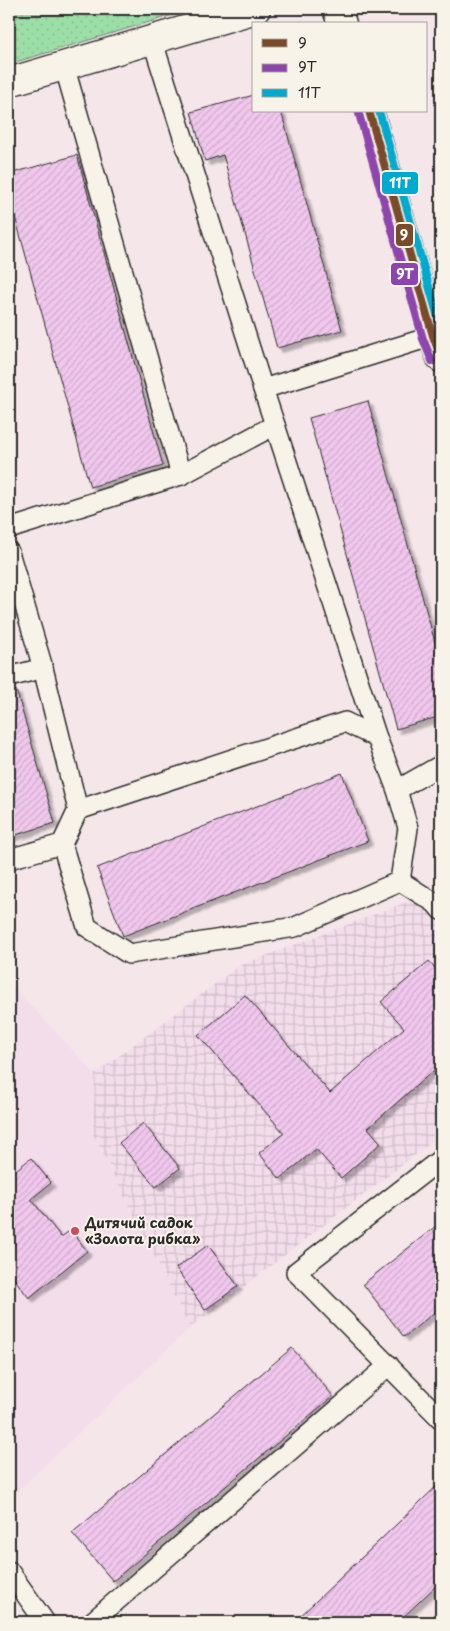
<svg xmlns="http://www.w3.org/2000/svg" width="450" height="1631" viewBox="0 0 450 1631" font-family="'Playpen Sans',sans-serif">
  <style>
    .built { fill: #f4ddeb }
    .industrial { fill: url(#industrial-grid) }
    .grass { fill: url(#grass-dots); stroke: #64846a }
    .building { fill: url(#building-hatch); stroke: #2b2b2b; filter: url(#shadow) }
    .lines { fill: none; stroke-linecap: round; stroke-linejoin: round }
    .lane-casing { stroke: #2b2b2b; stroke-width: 22 }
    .street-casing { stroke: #2b2b2b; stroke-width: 31 }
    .primary-casing { stroke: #2b2b2b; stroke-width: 31 }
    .lane { stroke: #f7f3e8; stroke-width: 19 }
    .street { stroke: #f7f3e8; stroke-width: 28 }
    .primary { stroke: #f7f3e8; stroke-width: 28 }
    .bus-1-casing { stroke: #f7f3e8; stroke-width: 11 }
    .bus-2-casing { stroke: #f7f3e8; stroke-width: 11 }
    .bus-3-casing { stroke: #f7f3e8; stroke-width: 11 }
    .bus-1 { stroke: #7a4b2a; stroke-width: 8 }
    .bus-2 { stroke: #8e44ad; stroke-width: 8 }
    .bus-3 { stroke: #00a9ce; stroke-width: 8 }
    .poi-dot { fill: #d1495b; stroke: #f7f3e8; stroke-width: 2 }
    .labels { text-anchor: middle; stroke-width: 4; stroke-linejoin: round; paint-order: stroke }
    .poi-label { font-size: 14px; font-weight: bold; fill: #2b2b2b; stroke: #f7f3e8; text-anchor: start }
    .line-badge { stroke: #f7f3e8; stroke-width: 2 }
    .badge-label { font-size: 14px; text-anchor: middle; font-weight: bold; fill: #fff }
  </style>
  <defs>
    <pattern id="industrial-grid" width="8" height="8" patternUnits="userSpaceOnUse" patternTransform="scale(1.25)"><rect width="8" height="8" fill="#f4ddeb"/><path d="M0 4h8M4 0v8" fill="none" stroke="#d1beca"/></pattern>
    <pattern id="grass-dots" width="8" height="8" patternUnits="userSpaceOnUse" patternTransform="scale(1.25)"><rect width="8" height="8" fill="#9cdea8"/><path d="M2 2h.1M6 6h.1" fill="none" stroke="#87bf91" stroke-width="1.8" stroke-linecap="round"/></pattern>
    <pattern id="building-hatch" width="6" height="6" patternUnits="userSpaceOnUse" patternTransform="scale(1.25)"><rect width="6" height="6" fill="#f1c7ee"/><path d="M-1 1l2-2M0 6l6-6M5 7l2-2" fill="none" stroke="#cfabcc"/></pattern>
    <filter id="shadow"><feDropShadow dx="4.5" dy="4.5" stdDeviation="1" flood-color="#0004"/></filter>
  </defs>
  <rect width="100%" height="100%" fill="#f5e6ea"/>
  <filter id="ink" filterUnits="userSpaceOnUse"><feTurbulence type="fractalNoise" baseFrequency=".02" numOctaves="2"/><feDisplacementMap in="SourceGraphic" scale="10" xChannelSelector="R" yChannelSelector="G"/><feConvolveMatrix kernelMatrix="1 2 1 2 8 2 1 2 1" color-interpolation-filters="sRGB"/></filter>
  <g filter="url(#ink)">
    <polygon class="built" points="9,982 95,1074 93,1134 190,1328 9,1499"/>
    <polygon class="industrial" points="441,889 441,1135 190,1328 93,1134 95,1074 239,966"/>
    <polygon class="grass" points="9,9 193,9 9,64"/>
    <g class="building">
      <polygon points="254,95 254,111 281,111 342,330 277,348 223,155 205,161 191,112"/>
      <polygon points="77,155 163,466 90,487 9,195 9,174"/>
      <polygon points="368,401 441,664 441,716 396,729 309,418"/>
      <polygon points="16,690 55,823 9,837 9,691"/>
      <polygon points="342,773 368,841 123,936 97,868"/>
      <polygon points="429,961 441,975 441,1064 368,1128 381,1143 341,1178 316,1149 280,1179 259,1153 284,1133 198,1035 245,995 330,1093 404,1028 381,1002"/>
      <polygon points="143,1123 180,1168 156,1187 119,1143"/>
      <polygon points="31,1158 51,1183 31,1199 61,1237 71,1230 87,1251 29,1298 9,1272 9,1171 11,1174"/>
      <polygon points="441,1222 441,1307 404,1337 363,1284"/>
      <polygon points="208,1245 238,1286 205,1310 176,1268"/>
      <polygon points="292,1348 333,1396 113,1581 72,1533"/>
      <polygon points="441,1482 441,1581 398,1622 294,1622"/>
    </g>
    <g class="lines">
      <defs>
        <g id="lane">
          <polyline points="152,39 263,389 433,336"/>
          <polyline points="64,65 181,475 275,425 263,389"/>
          <polyline points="275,425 377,738"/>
          <polyline points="9,529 181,475"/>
          <polyline points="9,552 43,668"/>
          <polyline points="9,677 43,668 78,810"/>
          <polyline points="397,790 408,828 400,881 435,903 441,910"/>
          <polyline points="62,844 87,927 129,954 295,927 400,881"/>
          <polyline points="9,859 62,844 78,810 345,722 377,738 397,790 441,765"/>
          <polyline points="441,1159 296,1272 441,1419"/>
          <polyline points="9,1571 45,1622"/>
          <polyline points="92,1622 389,1365"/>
        </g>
        <polyline id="street" points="9,82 256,9"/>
        <g id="primary">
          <polyline points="337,9 342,24"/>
          <polyline points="369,111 433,336 441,358"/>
        </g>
      </defs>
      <use href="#lane" class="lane-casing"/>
      <use href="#street" class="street-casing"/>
      <use href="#primary" class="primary-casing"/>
      <use href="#lane" class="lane"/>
      <use href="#street" class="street"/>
      <use href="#primary" class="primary"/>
      <defs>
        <polyline id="bus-1" points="369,111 433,336 441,358"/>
        <polyline id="bus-2" points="359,114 423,339 432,361"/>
        <polyline id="bus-3" points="379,111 441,328"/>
      </defs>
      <use href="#bus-1" class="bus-1-casing"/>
      <use href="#bus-2" class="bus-2-casing"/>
      <use href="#bus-3" class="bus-3-casing"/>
      <use href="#bus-1" class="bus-1"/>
      <use href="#bus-2" class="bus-2"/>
      <use href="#bus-3" class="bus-3"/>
    </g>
  </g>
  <circle class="poi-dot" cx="75" cy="1231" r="5"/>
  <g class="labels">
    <g class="poi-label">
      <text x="85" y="1228">Дитячий садок<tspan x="85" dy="16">«Золота рибка»</tspan></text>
    </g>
  </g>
  <g class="line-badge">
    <rect x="381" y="171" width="38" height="24" rx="5" fill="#00a9ce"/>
    <rect x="395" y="223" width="19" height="24" rx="5" fill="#7a4b2a"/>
    <rect x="390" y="262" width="29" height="24" rx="5" fill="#8e44ad"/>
  </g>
  <g class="badge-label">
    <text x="400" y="188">11Т</text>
    <text x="404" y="240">9</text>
    <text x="405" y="279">9Т</text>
  </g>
  <rect width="450" height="1631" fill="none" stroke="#f7f3e8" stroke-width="30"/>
  <rect x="15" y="15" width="420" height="1601" fill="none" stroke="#2b2b2b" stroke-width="2" filter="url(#ink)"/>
  <rect x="252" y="22" width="175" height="90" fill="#f7f3e8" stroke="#a5a39c"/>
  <rect x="262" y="39" width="25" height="8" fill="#7a4b2a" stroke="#a5a39c"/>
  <text x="298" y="48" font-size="15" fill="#2b2b2b">9</text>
  <rect x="262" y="64" width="25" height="8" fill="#8e44ad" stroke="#a5a39c"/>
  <text x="298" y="72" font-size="15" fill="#2b2b2b">9Т</text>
  <rect x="262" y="89" width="25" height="8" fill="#00a9ce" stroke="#a5a39c"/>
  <text x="298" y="98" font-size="15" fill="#2b2b2b">11Т</text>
</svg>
